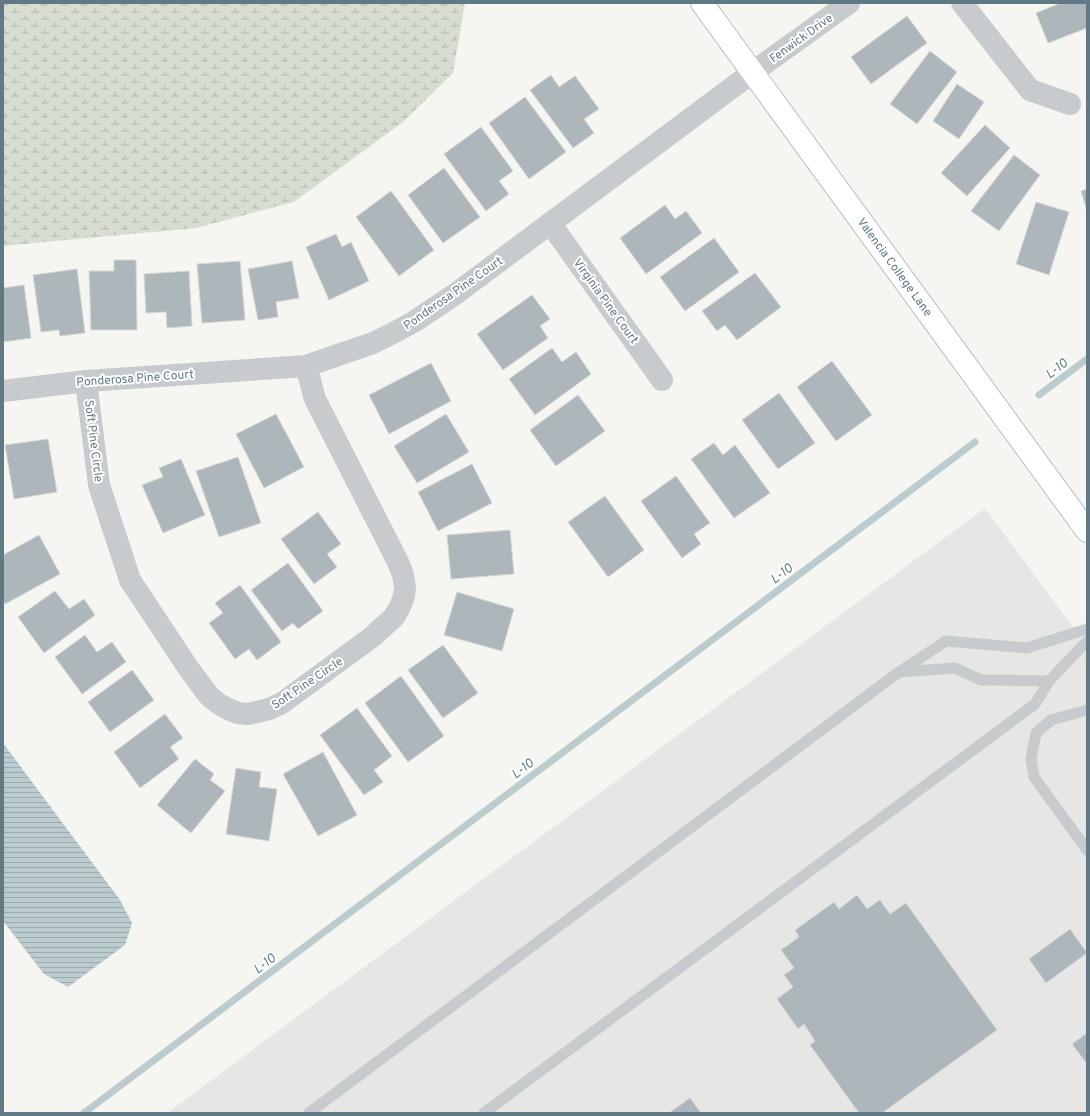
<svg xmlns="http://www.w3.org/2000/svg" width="1090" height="1116" viewBox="0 0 1090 1116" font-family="Overpass,sans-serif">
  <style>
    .built { fill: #e6e6e4 }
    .wetland { fill: url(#wetland-marsh) }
    .water { fill: url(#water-rules) }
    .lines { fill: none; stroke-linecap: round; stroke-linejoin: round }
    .stream { stroke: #bccbce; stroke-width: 7 }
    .building { fill: #adb7bb; stroke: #d6d6d4 }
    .secondary-casing { stroke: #b8bec2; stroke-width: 24 }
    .lane { stroke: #c7cbcd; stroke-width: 11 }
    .street { stroke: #c7cbcd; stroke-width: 22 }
    .secondary { stroke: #fff; stroke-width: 22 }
    .labels { text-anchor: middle; stroke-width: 4; stroke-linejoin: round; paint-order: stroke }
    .street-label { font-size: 12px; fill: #617885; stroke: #fff }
    .water-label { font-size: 13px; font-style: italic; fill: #5c7b83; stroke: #fff }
  </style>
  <defs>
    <pattern id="wetland-marsh" width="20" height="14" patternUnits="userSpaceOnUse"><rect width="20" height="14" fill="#d7ded1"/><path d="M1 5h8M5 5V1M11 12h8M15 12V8" fill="none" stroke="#b2b9af"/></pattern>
    <pattern id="water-rules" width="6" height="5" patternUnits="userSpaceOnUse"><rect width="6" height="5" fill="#bccbce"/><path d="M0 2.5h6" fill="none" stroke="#9caaad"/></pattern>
  </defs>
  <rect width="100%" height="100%" fill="#f5f5f1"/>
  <polygon class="built" points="985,508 1087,646 1087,1113 167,1113"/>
  <polygon class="wetland" points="3,3 465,3 453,73 403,122 294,202 196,228 3,246"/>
  <polygon class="water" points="3,743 120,900 132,923 125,945 68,987 44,974 3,921"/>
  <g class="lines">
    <g class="stream">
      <polyline points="1039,395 1087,359"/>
      <polyline points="84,1113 975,442"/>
    </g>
  </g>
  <g class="building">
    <polygon points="1061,3 1087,3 1087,28 1048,43 1036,13"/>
    <polygon points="907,16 927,43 871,84 851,57"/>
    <polygon points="930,51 957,72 917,124 890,104"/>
    <polygon points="551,75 559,87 575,76 599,109 584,119 594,133 573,148 530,90"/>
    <polygon points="957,84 984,102 959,139 933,121"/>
    <polygon points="525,97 566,152 529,179 489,123"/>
    <polygon points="985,125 1010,148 967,196 941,173"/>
    <polygon points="481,127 513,171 499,181 509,194 486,211 444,154"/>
    <polygon points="1014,155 1040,175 999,231 971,211"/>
    <polygon points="444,168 480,217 443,243 408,195"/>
    <polygon points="1087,189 1087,211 1081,191"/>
    <polygon points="391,191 434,250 399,276 356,217"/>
    <polygon points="1036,202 1069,212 1049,275 1016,264"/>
    <polygon points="665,205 675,219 686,211 702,233 646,274 620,238"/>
    <polygon points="336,234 342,247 351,242 369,281 329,300 306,247"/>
    <polygon points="714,238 739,272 685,311 660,277"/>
    <polygon points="114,260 136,260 137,330 91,330 89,271 114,271"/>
    <polygon points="240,261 245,320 202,323 197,264"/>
    <polygon points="292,261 299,298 276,302 278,317 258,320 248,269"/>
    <polygon points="77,269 85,333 60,336 59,330 41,332 33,275"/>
    <polygon points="189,271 192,326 167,328 166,312 146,313 144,274"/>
    <polygon points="755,273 781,307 737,340 725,325 717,331 702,311"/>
    <polygon points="24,285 31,338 3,342 3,288"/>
    <polygon points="532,295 550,319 540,326 548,338 503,370 477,334"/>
    <polygon points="552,348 562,362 576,352 591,374 535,415 509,379"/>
    <polygon points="832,361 872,415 836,441 797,387"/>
    <polygon points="431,363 451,401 389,434 369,395"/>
    <polygon points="779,393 815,443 778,469 742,420"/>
    <polygon points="578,395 605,431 556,466 530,430"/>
    <polygon points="276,414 304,467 264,488 236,434"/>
    <polygon points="446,414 469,452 417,483 394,446"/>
    <polygon points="48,439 57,492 14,499 5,445"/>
    <polygon points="714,443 723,455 735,445 770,493 734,518 691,459"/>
    <polygon points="238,457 261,523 219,537 196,471"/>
    <polygon points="181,459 205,515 163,533 142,485 163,477 159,468"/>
    <polygon points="472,464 492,503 438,531 418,492"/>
    <polygon points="676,476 710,523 694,534 701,544 682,558 641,501"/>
    <polygon points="605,496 644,550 608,577 568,522"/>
    <polygon points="318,512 341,544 327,554 337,567 314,584 281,539"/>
    <polygon points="510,530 514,574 451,579 447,535"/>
    <polygon points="39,535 60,574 5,604 3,600 3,555"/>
    <polygon points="288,563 323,611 298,629 293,623 282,631 251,590"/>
    <polygon points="240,585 281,642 257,660 249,649 235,659 209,623 223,613 215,603"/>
    <polygon points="55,591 69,609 84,599 95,615 44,653 18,617"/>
    <polygon points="457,592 514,609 502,651 444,635"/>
    <polygon points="85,635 97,652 112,642 126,662 82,694 55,657"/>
    <polygon points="443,645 478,693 443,718 408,670"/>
    <polygon points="132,670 154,700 110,732 88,702"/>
    <polygon points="401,676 444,736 408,762 365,703"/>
    <polygon points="357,708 392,756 374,770 383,782 364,795 320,735"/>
    <polygon points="165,714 183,738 170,747 179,759 140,788 114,752"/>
    <polygon points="323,752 357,815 318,836 283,774"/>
    <polygon points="195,759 214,774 210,780 225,791 191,833 157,805"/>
    <polygon points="236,768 261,772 259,787 277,789 269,841 226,834"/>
    <polygon points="857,895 867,909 880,900 890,914 906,903 997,1030 882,1113 859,1113 810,1045 815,1041 804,1024 798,1029 777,999 793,987 784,975 794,968 781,950 799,937 795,930 834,902 839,909"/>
    <polygon points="1070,929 1087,953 1046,983 1029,959"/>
    <polygon points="1087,1033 1087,1064 1072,1044"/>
    <polygon points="690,1098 701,1113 669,1113"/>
  </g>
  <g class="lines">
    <defs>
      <polyline id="secondary" points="702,3 1087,531"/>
    </defs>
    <use href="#secondary" class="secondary-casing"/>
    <g class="lane">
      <polyline points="900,672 955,668 981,680 1049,681"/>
      <polyline points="1087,710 1051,720 1036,733 1031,759 1034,777 1087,850"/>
      <polyline points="309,1113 899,672 946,641 1027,648 1087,629"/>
      <polyline points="484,1113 1035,704 1049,681 1087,641"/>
    </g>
    <g class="street">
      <polyline points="962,3 1030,90 1070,104"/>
      <polyline points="550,223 662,380"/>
      <polyline points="86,381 99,485 130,580 189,669 209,696 219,704 228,709 238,713 248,714 269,709 282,703 372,637 394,617 400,607 404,596 405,587 403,575 398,562 315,399 306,366"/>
      <polyline points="3,391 86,381 306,366 373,343 397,331 415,321 454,295 753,72 849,3"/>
    </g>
    <use href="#secondary" class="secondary"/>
  </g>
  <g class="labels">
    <g class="street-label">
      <text transform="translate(801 38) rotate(-36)" y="4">Fenwick Drive</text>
      <text transform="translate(895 267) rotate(54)" y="4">Valencia College Lane</text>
      <text transform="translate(453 293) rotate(-35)" y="4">Ponderosa Pine Court</text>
      <text transform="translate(606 301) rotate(54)" y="4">Virginia Pine Court</text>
      <text transform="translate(135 378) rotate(-4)" y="4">Ponderosa Pine Court</text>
      <text transform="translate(94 441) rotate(83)" y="4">Soft Pine Circle</text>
      <text transform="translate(307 683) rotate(-34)" y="4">Soft Pine Circle</text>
    </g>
    <g class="water-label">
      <text transform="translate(1056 368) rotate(-37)" y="5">L-10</text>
      <text transform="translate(781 573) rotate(-37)" y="5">L-10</text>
      <text transform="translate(522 768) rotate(-37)" y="5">L-10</text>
      <text transform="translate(264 963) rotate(-37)" y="5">L-10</text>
    </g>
  </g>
  <rect width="1090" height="1116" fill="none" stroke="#617885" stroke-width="8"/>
</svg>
